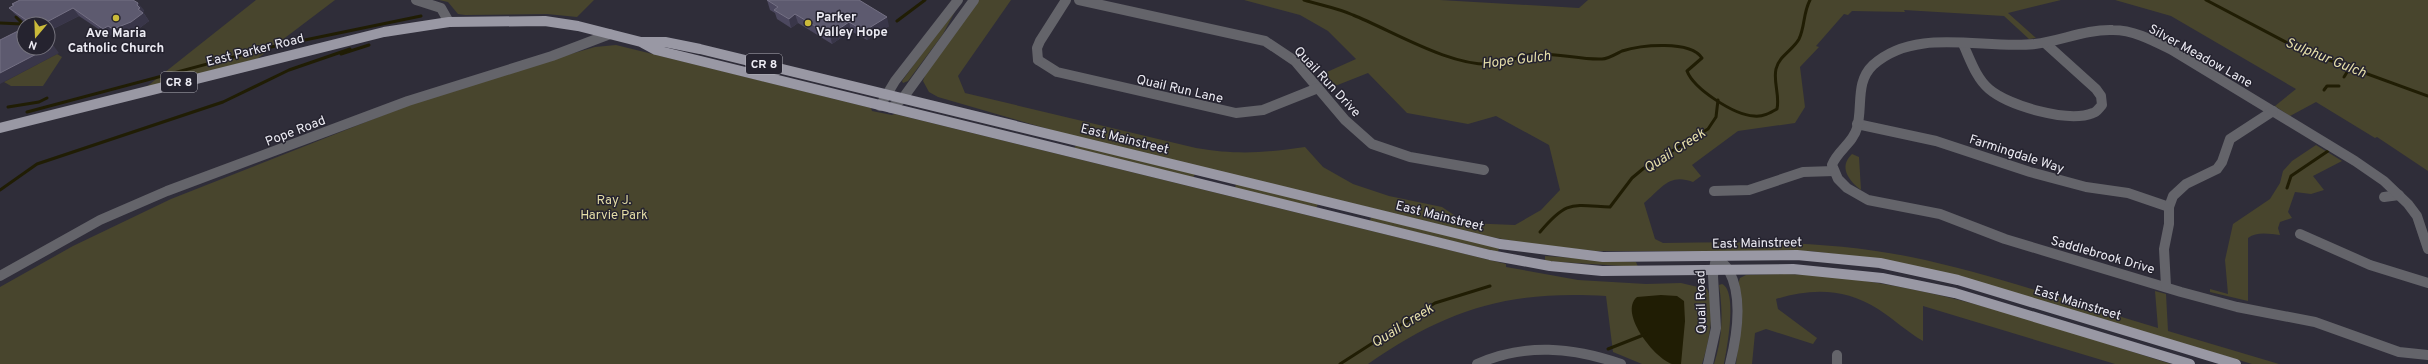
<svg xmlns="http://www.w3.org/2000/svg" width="2428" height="364" viewBox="0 0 2428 364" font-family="Overpass,sans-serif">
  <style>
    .green { fill: #48452d }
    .water { fill: #201d04 }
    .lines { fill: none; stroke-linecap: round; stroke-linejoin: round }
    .stream { stroke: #201d04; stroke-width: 3 }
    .minor { stroke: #64646a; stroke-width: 10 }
    .major { stroke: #9998a4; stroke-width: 10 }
    .wall { fill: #4c485f }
    .shaded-wall { fill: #393649 }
    .building { fill: #5d5a6f; stroke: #747084 }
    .poi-dot { fill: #caba3a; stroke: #25232f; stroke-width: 1.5 }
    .labels { text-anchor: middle; stroke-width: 3; stroke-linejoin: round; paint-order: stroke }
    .shield { fill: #25232f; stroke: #b0afb8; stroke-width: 1 }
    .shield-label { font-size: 12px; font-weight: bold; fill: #ecebf3 }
    .poi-label { font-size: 13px; font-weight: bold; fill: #ecebf3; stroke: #25232f; text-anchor: start }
    .street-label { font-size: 13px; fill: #ecebf3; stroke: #25232f }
    .park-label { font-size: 13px; fill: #e3dca6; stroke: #25232f }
    .water-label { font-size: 14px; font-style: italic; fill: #e6dfa9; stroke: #25232f }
  </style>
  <rect width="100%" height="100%" fill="#2f2d39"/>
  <g class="green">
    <polygon points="256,0 335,0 257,59 145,88"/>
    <polygon points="439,0 594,0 577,17 547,14 465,15 458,14 448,2"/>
    <polygon points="961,0 943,34 908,81 903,83 902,81"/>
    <path d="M978,0h33l-53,76 7,17 231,55c41,7 68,5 109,-1l18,20 30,17 36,12 53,11 24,16 49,2 26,-15 19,-20 -11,-45 -53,-29 -28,8 -61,-11 -39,-40 -38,15 -12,-12 38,-17 -28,-28 -28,-16 -56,-15h196l139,8 9,-8h473l-53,13 28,25 -7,1 -25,-23 -100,-6 1,2 -53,-1 -4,4 -4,-1 -28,32 3,1 -19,20 5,40 -10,16 -57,8 -46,34 9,11 -8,6c-24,-9 -31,6 -49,21l11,36 8,4c83,-1 166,-3 248,14 82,17 165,47 247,71l-3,-37 11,3 2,37 111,33h-27l-298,-89 -62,-14 -82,-10h-215l-64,-7 -40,-7 -422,-102 -131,-38 -9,-5 -6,-11 4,-11z"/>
    <polygon points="2115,0 2428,0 2428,171 2377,137 2375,138 2316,102 2290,116 2275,106 2296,89 2171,16"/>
    <path d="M616,45l255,63 1,3 20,4 3,-1 611,150v3l72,13 68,4 35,-1 21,5 3,-2c13,15 3,61 -3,78h-60l-29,-12 -7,-56c-97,-6 -159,13 -238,68h-1368v-77l73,-41 98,-47 243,-96 94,-31 87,-25z"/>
    <polygon points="57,54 62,57 43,86 11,86 4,82"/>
    <polygon points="1076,145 1195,174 1193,178 1074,149"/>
    <path d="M2316,145l26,16 -29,15 11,14 -13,4 -16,-2 -7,20 4,6 -12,4 -2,6 2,7c-10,-1 -23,-4 -32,3v63l-38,-9v-3l18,5 -3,-34 8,-36 37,-25 10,-16 3,-12 9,-10z"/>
    <path d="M1852,154l7,3 2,33c-12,-9 -23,-23 -9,-36z"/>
    <polygon points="1236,184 1318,204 1316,208 1235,188"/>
    <polygon points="1371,217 1499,248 1498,252 1370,221"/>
    <polygon points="1545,256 1636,262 1638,267 1545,261"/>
    <path d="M1784,274c134,3 260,51 387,90h-56l-192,-58v35c-16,-9 -29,-22 -45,-32 -33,-21 -66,-21 -102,-10l2,10 39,29 -4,6 -47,-15 -11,4 -3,31h-16l5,-43 -3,-37 2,-6 6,-3z"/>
    <path d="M1722,284c16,7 5,65 2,80h-10c9,-27 9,-52 5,-79z"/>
  </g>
  <path class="water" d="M1661,295l16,1 7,5 1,20 -4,43c-2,0 -6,0 -9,0 -17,-5 -54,-51 -35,-67z"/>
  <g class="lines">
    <g class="stream">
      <path d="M1304,0c16,5 34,8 49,15 40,16 99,53 142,49 14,-1 26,-10 41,-10 22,-1 45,6 66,5 6,0 14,-5 20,-8 19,-6 68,-11 80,7l-15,13c7,18 47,44 67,45 9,1 16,-3 23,-7 3,-14 -4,-27 -1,-40 3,-13 17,-19 23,-30 6,-12 4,-26 11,-39"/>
      <polyline points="2206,0 2299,49 2428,96"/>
      <polyline points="16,17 24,25"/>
      <polyline points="897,21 925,0"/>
      <polyline points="0,23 22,24"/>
      <polyline points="341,54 369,45"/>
      <polyline points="2344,77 2349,69"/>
      <polyline points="2324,90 2327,86 2339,86"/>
      <polyline points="8,107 39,102 47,98"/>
      <polyline points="27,112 271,47 421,16"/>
      <polyline points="2287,188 2291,176 2328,151"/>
      <polyline points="0,190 37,164 223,102 289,70 350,49"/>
      <path d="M1540,232c27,-32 31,-27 70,-25l22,-29 12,-10 64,-39 8,-12 2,-17"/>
      <polyline points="1608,349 1646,334"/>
      <polyline points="1340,364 1435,303 1490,286"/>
    </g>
    <g class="minor">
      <polyline points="416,0 441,8 449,22"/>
      <polyline points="1079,0 1265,41 1295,61 1345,120 1372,144 1410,157 1484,170"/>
      <path d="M1963,44c7,15 13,34 26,45 20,17 79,34 104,24 4,-1 6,-5 9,-8l-1,-9 -5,-7 -51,-46"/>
      <polyline points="1038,60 1057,72 1236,113 1263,110 1318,88"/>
      <polyline points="1038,60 1037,48 1040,41 1066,0"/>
      <polyline points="880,106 895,81 958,0"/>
      <polyline points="891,108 903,98 974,0"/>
      <polyline points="1857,124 1936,141 2030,172 2086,187 2128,193 2169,207"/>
      <polyline points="1714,191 1749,190 1803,172 1834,171"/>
      <polyline points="2384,197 2399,195"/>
      <polyline points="2300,234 2370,265 2428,283"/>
      <path d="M2428,249l-11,-33 -9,-12 -24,-23 -29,-20 -183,-111c-18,-9 -38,-20 -59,-20 -27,-1 -52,11 -78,14 -51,6 -119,-18 -162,21 -18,17 -10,41 -16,63 -4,15 -20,23 -25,37l6,14 9,9 21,12 72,14 65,25 176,53 56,15 78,15 84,30 29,3"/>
      <polyline points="0,276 100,220 167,191 408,101 552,56 610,34"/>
      <polyline points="2166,286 2164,249 2169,224 2169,207 2173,196 2186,184 2217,169 2222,162 2230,139 2273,111"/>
      <polyline points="1837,355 1837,364"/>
      <path d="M1477,364c48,-21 95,-17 144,0"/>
      <path d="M1708,364l8,-36 -3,-52 3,-19c4,4 10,8 13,14 14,26 8,65 1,93"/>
    </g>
    <g class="major">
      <polyline points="643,43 656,50 1490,255 1550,266 1602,271 1793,269 1882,278 1955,293 2190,364"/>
      <polyline points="0,128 384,32 449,22 545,21 578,26 641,42 665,42 700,49 1500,244 1603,257 1797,255 1880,263 1958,280 2236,364"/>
    </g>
  </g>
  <g class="wall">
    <polygon points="767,0 889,26 867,40 851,31 832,44 798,23 791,28 777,19 775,13 770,10"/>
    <polygon points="12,4 144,10 143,12 149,21 137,30 119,37 114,33 109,36 79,16 49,31 52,35 48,38 48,24 28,24 16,15 9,8 13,6"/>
  </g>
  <g class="shaded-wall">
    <polygon points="138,3 144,10 143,12 149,21 137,30 119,37 113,29 138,9 137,5"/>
    <polygon points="73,8 79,16 49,31 52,35 48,38 48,24 43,24"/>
    <polygon points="795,14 798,23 791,28 789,19"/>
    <polygon points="887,17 889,26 867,40 864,31"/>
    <polygon points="849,22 851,31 832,44 830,35"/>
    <polygon points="108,26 114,33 109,36 103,29"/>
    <polygon points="53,45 59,53 0,84 0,73"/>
  </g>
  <g class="building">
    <polygon points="20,0 133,0 138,3 137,5 140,8 138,9 143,13 131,22 113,29 108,26 103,29 73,8 43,24 31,24 32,24 9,8 14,5 12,4"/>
    <polygon points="767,0 859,0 887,17 864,31 849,22 830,35 795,14 789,19 774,10 778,7"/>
    <polygon points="24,28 24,48 48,48 0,73 0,40"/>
    <polygon points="48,41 53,45 48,48"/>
  </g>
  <g class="poi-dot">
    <circle cx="116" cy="18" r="4"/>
    <circle cx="808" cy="23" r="4"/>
  </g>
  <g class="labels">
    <g class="shield">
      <rect x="746" y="54" width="36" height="20" rx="3"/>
      <rect x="161" y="72" width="36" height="20" rx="3"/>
    </g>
    <g class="shield-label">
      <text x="764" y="68">CR 8</text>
      <text x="179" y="86">CR 8</text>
    </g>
    <g class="poi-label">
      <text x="816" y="21">Parker<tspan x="816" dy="15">Valley Hope</tspan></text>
      <text x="116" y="37" text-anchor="middle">Ave Maria<tspan x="116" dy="15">Catholic Church</tspan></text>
    </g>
    <g class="street-label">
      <text transform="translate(255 49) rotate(-14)" y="5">East Parker Road</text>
      <text transform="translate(2201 55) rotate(29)" y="5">Silver Meadow Lane</text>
      <text transform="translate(1328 81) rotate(47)" y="5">Quail Run Drive</text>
      <text transform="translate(1180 88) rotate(13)" y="5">Quail Run Lane</text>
      <text transform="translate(295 130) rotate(-21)" y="5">Pope Road</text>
      <text transform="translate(1125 138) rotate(14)" y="5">East Mainstreet</text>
      <text transform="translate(2017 153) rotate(18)" y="5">Farmingdale Way</text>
      <text transform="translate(1440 215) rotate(14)" y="5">East Mainstreet</text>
      <text transform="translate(1757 242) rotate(-1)" y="5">East Mainstreet</text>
      <text transform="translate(2103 254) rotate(16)" y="5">Saddlebrook Drive</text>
      <text transform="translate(1700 302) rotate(-91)" y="5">Quail Road</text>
      <text transform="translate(2078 302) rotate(17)" y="5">East Mainstreet</text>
    </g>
    <g class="park-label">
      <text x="614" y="204">Ray J.<tspan x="614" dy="15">Harvie Park</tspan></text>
    </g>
    <g class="water-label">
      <text transform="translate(2326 57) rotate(22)" y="5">Sulphur Gulch</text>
      <text transform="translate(1516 59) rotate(-7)" y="5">Hope Gulch</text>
      <text transform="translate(1674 150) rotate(-33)" y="5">Quail Creek</text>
      <text transform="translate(1402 325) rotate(-32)" y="5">Quail Creek</text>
    </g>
  </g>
  <g transform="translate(36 36) rotate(199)"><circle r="19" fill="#25232f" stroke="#75737d"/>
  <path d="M0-3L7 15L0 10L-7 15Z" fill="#caba3a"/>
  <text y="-6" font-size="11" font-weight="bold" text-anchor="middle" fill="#ecebf3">N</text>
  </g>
</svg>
